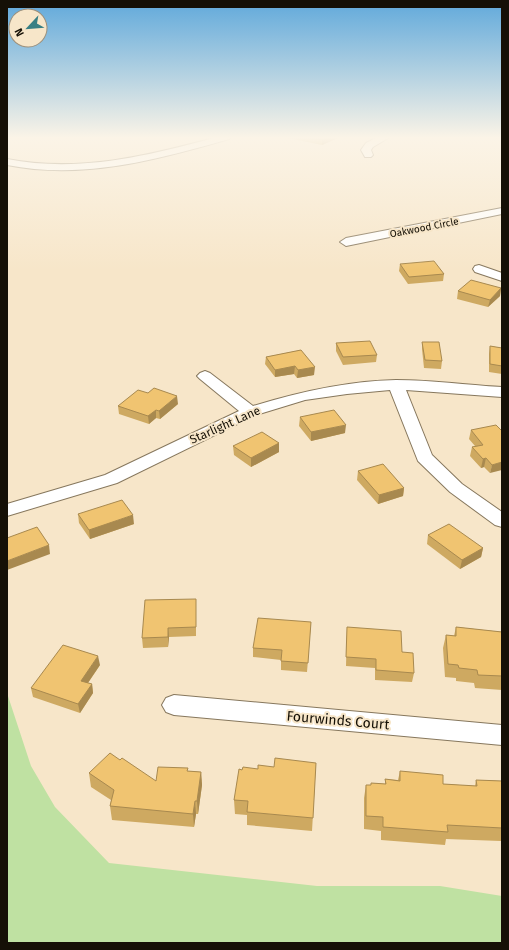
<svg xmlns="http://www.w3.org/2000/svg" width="509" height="950" viewBox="0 0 509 950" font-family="'Fira Sans',sans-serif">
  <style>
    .green { fill: #bfe1a2 }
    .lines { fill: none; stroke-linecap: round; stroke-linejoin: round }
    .street-casing { stroke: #86775d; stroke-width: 2 }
    .street { fill: #fff; fill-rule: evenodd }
    .wall { fill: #cea961 }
    .shaded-wall { fill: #a8894f }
    .building { fill: #f0c471; stroke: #a8894f }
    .labels { text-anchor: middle; stroke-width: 4; stroke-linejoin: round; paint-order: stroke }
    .far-street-label { font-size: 10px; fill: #151006; stroke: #f7e6c9 }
    .street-label { font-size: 12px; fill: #151006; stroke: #f7e6c9 }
    .near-street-label { font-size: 14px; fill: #151006; stroke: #f7e6c9 }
  </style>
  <rect width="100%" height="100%" fill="#f7e6c9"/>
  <polygon class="green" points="7,693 31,766 55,807 109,863 317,886 440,886 502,896 502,943 7,943"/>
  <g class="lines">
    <defs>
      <g id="street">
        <path d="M217,137h14l-2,2c-72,21 -147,41 -222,26v-6c71,14 141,-3 210,-22z"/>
        <polygon points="378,137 390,137 373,147 371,150 373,155 371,157 365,157 361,150 366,143"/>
        <polygon points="502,208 502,214 346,246 340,242 346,238"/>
        <polygon points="479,265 502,273 502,281 475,272 473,269 475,266"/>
        <path d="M205,371l5,2 43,33c46,-14 94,-25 143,-26 35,0 71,5 106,7v10l-96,-7 26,65 30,29 40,28v15l-7,-2 -45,-33 -32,-31 -28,-71 -43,4 -42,6 -49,15 -139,68 -110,33v-12l98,-29 134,-64 -39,-32 -3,-3 3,-3z"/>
        <polygon points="174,695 502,725 502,745 174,715 166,712 162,705 166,698"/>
      </g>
    </defs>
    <use href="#street" class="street-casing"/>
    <use href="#street" class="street"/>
  </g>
  <g class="wall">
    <polygon points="283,137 340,137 322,145"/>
    <polygon points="400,264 444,274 443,281 408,284 399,271"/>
    <polygon points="501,288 500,296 488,307 457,299 458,291"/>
    <polygon points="422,342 442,361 441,369 424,368 422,349"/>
    <polygon points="336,343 377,355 376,362 343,365 336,351"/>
    <polygon points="490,346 502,348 502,374 489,372 489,354"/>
    <polygon points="301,350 314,375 297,378 294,374 275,377 265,364 266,357"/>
    <polygon points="178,404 160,419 156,418 149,424 119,414 118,406"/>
    <polygon points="300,417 345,433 311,441 299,426"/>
    <polygon points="471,430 502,431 490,473 484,467 481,468 470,456 472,447 475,446 469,439"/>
    <polygon points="279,443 279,452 251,467 234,455 233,446"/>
    <polygon points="358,471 404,488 403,496 378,504 357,480"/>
    <polygon points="78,514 134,524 90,539 79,523"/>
    <polygon points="428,535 483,548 481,557 460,569 427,544"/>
    <polygon points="196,599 196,636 169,637 168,647 143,648 142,638"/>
    <polygon points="311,622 307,672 281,670 281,660 253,657 253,648"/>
    <polygon points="347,627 402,652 414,673 412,682 375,680 375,668 346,666"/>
    <polygon points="456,627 502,632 502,690 475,688 474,683 456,681 456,678 445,677 443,648 446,635 454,636"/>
    <polygon points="100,665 88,683 92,684 93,693 80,713 33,697 31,688"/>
    <polygon points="316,763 312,831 247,825 247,815 235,814 234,800 242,770 258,769 274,767"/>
    <polygon points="188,771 201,772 202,785 198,814 196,814 194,827 112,820 110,806 111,800 91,787 89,773 156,781"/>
    <polygon points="400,771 443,784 475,786 476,780 502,781 502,845 501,841 446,839 445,845 381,840 381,831 364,829 364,798 366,785 371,785 371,783 385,784 385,779 398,780"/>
  </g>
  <g class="shaded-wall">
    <polygon points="329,137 340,137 322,145 322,140"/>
    <polygon points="501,288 500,296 488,307 490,300"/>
    <polygon points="295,366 294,374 275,377 275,370"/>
    <polygon points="315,367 314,375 297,378 298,370"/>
    <polygon points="177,396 178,404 160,419 159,411"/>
    <polygon points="156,410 156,418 149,424 148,416"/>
    <polygon points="346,425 345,433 311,441 311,432"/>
    <polygon points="279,443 279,452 251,467 251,458"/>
    <polygon points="486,458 484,467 481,468 483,459"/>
    <polygon points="502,462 502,470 490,473 492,465"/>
    <polygon points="404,488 403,496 378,504 379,495"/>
    <polygon points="133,515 134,524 90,539 89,530"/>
    <polygon points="49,545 50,554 7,570 7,561"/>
    <polygon points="483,548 481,557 460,569 462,560"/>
    <polygon points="168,628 169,637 168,647"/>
    <polygon points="98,656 100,665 83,690 81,681"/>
    <polygon points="92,684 93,693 80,713 78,704"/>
    <polygon points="201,772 202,785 198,814 197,801"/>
    <polygon points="195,801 196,814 194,827 193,814"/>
  </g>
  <g class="building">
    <polygon points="309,137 329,137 322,140"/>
    <polygon points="434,261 444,274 409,277 400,264"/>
    <polygon points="471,280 501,288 490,300 458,291"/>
    <polygon points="370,341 377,355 343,357 336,343"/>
    <polygon points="422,342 439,342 442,361 425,360"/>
    <polygon points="490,346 502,348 502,366 490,364"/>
    <polygon points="301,350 315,367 298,370 295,366 275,370 266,357"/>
    <polygon points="154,388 177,396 159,411 156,410 148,416 118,406 138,390 148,393"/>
    <polygon points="334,410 346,425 311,432 300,417"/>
    <polygon points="496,425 502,431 502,462 492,465 486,458 483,459 472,447 483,445 471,430"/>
    <polygon points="262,432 279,443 251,458 233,446"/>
    <polygon points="383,464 404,488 379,495 358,471"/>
    <polygon points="122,500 133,515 89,530 78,514"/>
    <polygon points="449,524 483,548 462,560 428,535"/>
    <polygon points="37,527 49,545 7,561 7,538"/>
    <polygon points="196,599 196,627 168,628 168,637 142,638 145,600"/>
    <polygon points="258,618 311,622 308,663 281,661 282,650 253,648"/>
    <polygon points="347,627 401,631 402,652 413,653 414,673 376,670 376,659 346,657"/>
    <polygon points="456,627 502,632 502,676 478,675 477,670 459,668 458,665 448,664 446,635 456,636"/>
    <polygon points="63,645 98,656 81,681 92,684 78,704 31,688"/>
    <polygon points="110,753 120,760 122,758 156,781 158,767 188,768 187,771 201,772 197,801 195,801 193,814 110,806 114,790 89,773"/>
    <polygon points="275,758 316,763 313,818 247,812 248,801 234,800 239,769 242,770 243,767 258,769 258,765 274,767"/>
    <polygon points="400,771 443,775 443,784 477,786 476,780 502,781 502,828 447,825 448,832 383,827 383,817 366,816 366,785 371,785 371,783 386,784 385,779 400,781"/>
  </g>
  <linearGradient id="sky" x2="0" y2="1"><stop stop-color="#60a9db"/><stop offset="0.51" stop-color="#fbf4e7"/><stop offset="1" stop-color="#fbf4e7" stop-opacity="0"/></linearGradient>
  <rect width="509" height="270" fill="url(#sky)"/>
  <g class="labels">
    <g class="far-street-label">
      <text transform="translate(424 227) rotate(-11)" y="4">Oakwood Circle</text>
    </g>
    <g class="street-label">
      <text transform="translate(225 425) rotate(-24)" y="4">Starlight Lane</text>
    </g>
    <g class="near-street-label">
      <text transform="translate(338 720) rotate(5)" y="5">Fourwinds Court</text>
    </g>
  </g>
  <rect width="509" height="950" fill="none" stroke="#151006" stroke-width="16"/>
  <g transform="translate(28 28) rotate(244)"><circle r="19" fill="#f7e6c9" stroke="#9d907b"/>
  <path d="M0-3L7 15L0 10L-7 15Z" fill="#377f84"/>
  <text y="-6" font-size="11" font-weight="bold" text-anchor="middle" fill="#151006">N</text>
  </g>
</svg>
